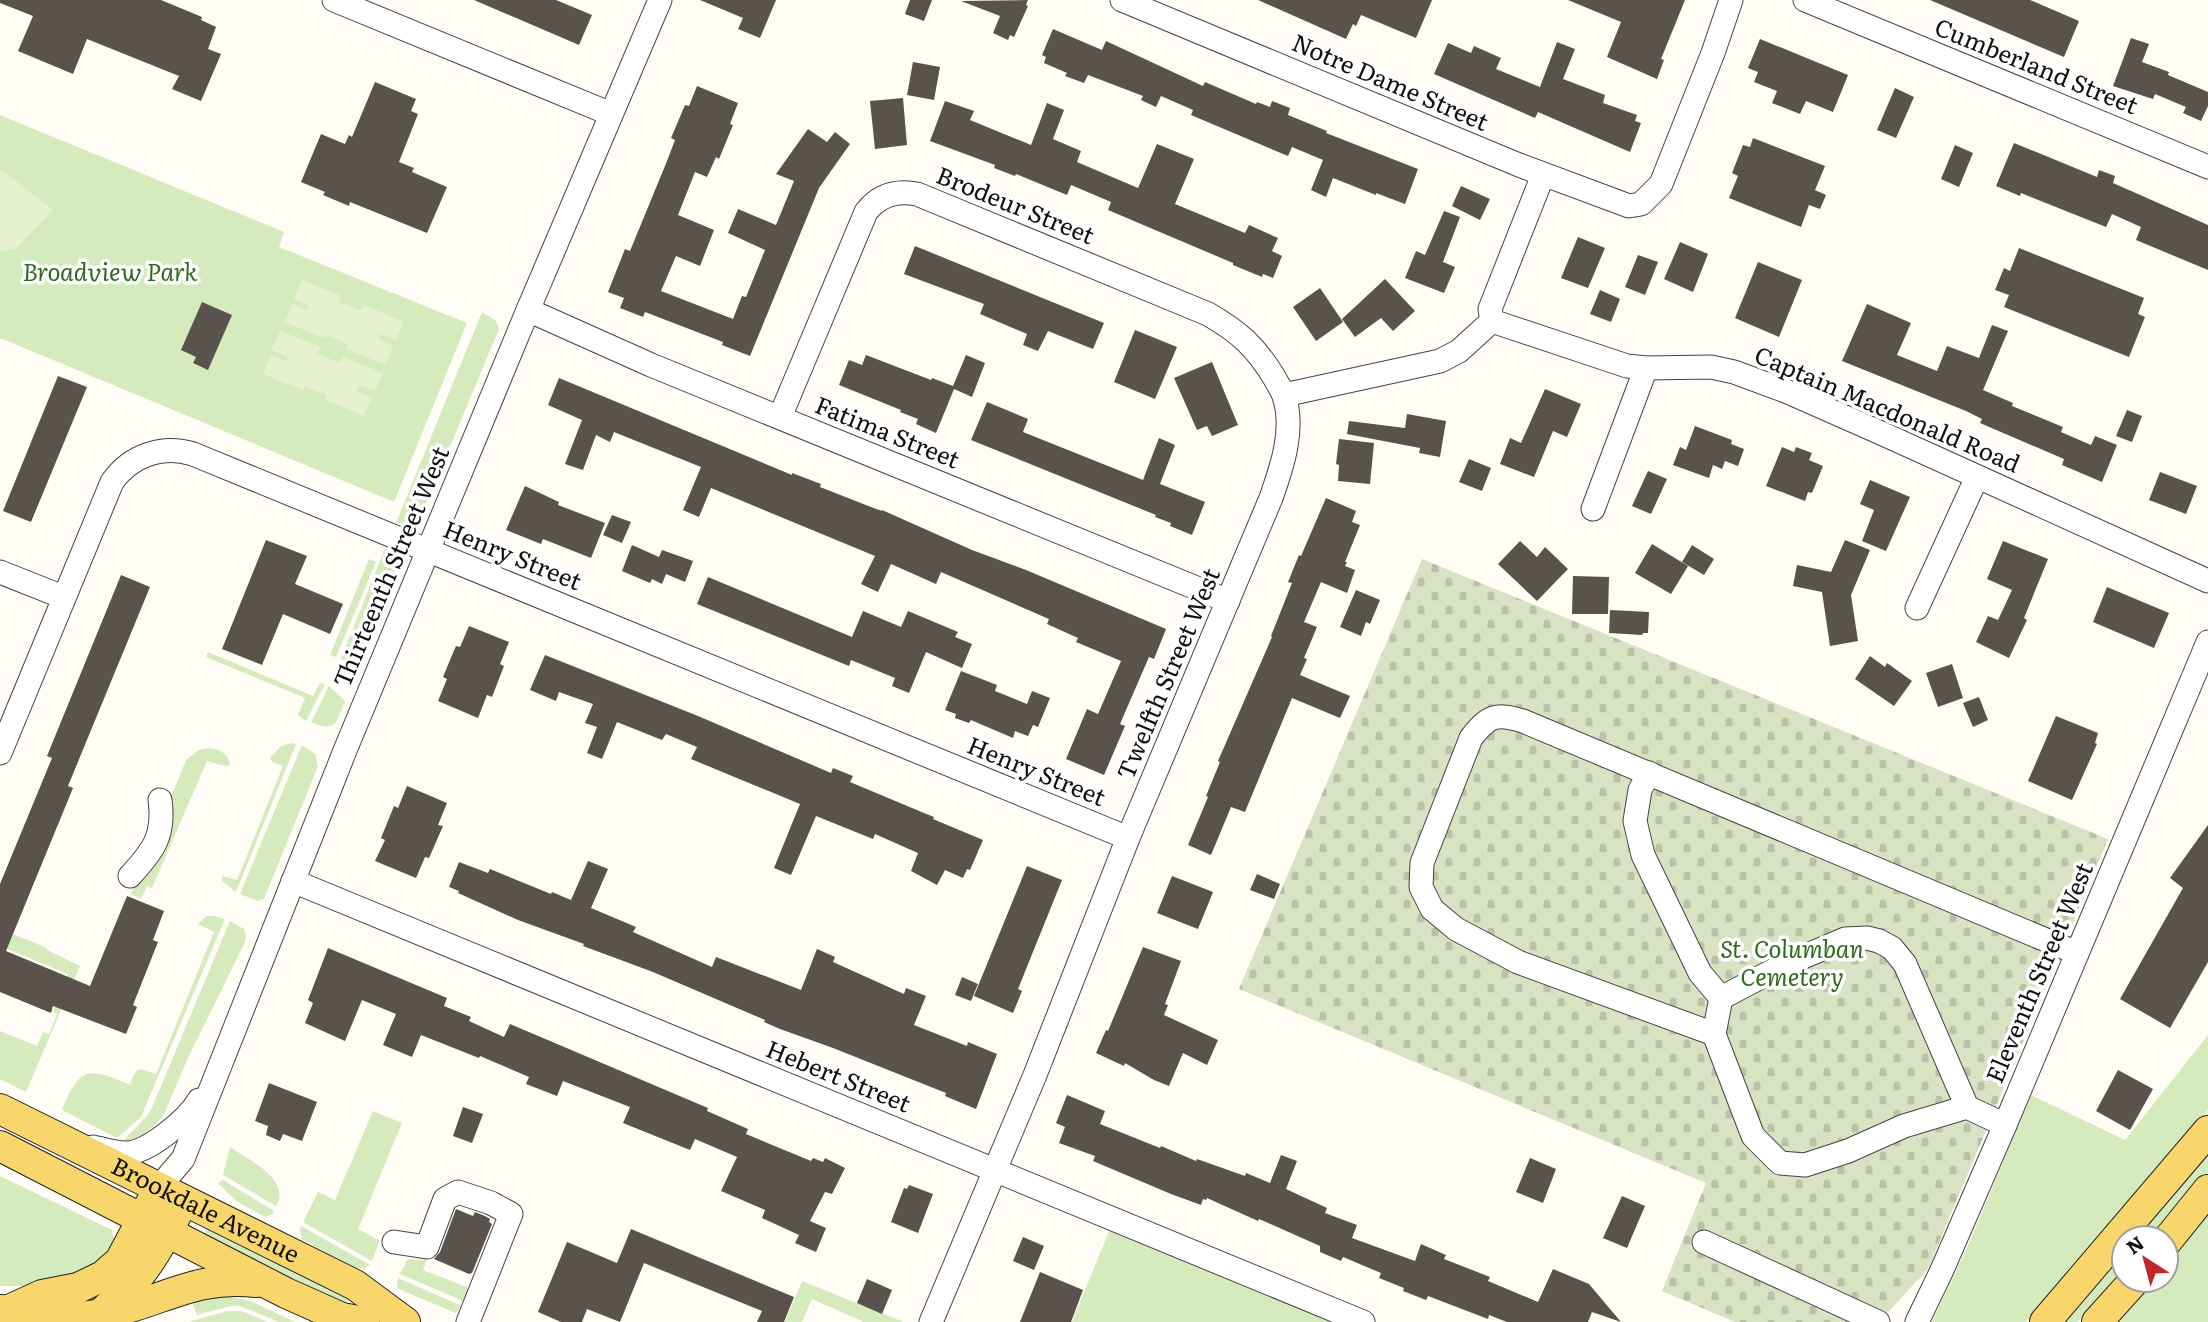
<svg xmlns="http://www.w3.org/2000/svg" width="2208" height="1322" viewBox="0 0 2208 1322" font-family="Literata,serif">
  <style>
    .green { fill: #d5ebbd }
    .cemetery { fill: url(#cemetery-stones) }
    .pitch { fill: #e6f2cf }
    .building { fill: #5a524d }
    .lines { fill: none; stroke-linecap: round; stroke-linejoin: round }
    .minor-casing { stroke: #444; stroke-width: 25 }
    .major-casing { stroke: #222; stroke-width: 32 }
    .minor { stroke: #fff; stroke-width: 23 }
    .major { stroke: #f9d66b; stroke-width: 30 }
    .labels { text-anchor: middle; stroke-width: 7; stroke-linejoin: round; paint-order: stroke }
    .street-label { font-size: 24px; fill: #111; stroke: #fff }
    .park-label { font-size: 24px; font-style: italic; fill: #2f6b1f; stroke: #fff }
  </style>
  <defs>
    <pattern id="cemetery-stones" width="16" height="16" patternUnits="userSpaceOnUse" patternTransform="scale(1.75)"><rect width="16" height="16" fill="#d9e3c4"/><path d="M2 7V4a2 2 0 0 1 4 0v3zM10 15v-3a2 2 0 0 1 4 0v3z" fill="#b9c2a7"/></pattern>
  </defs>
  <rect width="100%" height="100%" fill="#fffdf5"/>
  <g class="green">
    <polygon points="0,115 284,232 279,247 467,323 394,502 0,338"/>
    <polygon points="482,312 496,321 499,329 421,516 412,524 396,523"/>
    <path d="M385,548c11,8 15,14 11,28l-36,89 -11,-2 -8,-4z"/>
    <polygon points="369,559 376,562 336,657 330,655"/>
    <polygon points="208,652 313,696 320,683 325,684 306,721 298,715 305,698 206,657"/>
    <path d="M329,686l16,15c-8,20 -9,33 -34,21z"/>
    <polygon points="291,743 296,744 236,892 222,881 222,876 237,880 283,766 272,762 270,758 281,746"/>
    <polygon points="302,745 315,754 318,766 264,899 258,901 240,894"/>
    <path d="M208,748c11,1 21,5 22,17l-5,1 -18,-5 -55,127 -5,-2 -6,13 -10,-5 55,-134 13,-10z"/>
    <path d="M206,916h8l11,3 -84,198 -24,21 -55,-28c18,-44 26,-43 68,-25l4,-11 4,-4h6l12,4 58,-142 -16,-8z"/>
    <path d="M230,921l14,8 2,7 -1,6 -57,116 -24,56 -6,8 -18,15 -17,5c6,-10 20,-19 28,-32z"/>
    <polygon points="0,934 13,934 47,948 47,950 80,966 26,1092 0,1079 0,1031 37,1046 43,1032 49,1034 57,1014 53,1012 68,974 0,946"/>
    <polygon points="2208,1035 2208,1110 2155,1176 2026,1322 1932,1322 1970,1241 2031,1095 2125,1140"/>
    <polygon points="373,1111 402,1123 358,1229 380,1241 372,1261 303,1222 318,1192 335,1200"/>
    <path d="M230,1147c19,13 62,33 46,59l-53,-31z"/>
    <polygon points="2208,1150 2208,1173 2153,1238 2134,1238"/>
    <polygon points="0,1176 112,1230 114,1241 110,1254 98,1266 39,1286 0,1286"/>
    <polygon points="223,1180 274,1211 272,1214 265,1217 236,1201 218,1183"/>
    <polygon points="2208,1213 2208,1322 2112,1322 2149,1280 2166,1280 2166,1261"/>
    <polygon points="209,1225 350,1296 346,1305 218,1245 204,1233"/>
    <polygon points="301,1226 370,1265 364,1269 352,1268 302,1239 300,1230"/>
    <polygon points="1110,1229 1335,1322 1072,1322"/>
    <polygon points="2124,1249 2124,1271 2078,1322 2061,1322"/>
    <polygon points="428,1257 423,1270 469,1288 463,1301 400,1274 408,1259 422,1260"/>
    <polygon points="398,1278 462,1306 455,1313 397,1288"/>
    <polygon points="802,1281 904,1322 864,1322 812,1299 802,1322 785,1322"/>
    <polygon points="225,1296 250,1301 295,1322 279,1322 240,1306 231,1306 197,1315 190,1297"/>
    <polygon points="227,1311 241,1311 268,1322 188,1322"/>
  </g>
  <polygon class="cemetery" points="1422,559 2108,839 1928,1269 1879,1322 1735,1322 1662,1291 1706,1183 1239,989"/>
  <g class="pitch">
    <polygon points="0,169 53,210 17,248 0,252"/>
    <polygon points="302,280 341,296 339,302 361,311 364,305 404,322 396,340 380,334 378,339 393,346 386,365 346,349 348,344 326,335 324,338 285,322 292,304 307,310 310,306 294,299"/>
    <polygon points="280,331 320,347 317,354 340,363 343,357 383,373 375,391 359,385 357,391 372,398 364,416 325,400 326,395 305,386 303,390 263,374 271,355 286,361 288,357 272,350"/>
  </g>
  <g class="building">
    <polygon points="0,0 161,0 202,17 201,20 216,27 208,49 221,54 201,101 172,89 179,76 87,39 73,74 18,51 33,16 0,3"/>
    <polygon points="474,0 556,0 592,15 579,45"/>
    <polygon points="700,0 776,0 760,38 738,29 743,18"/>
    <polygon points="910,0 932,0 924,21 905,14"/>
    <polygon points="1028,0 1026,5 1028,6 1014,37 1010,35 1008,40 993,33 1000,16 961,1"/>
    <polygon points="1258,0 1432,0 1416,38 1361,15 1356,26 1353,24 1346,39"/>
    <polygon points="1568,0 1685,0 1661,59 1664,60 1657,79 1607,57 1621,22"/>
    <polygon points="1930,0 2030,0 2079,21 2064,57"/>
    <polygon points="1053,29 1102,50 1106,41 1203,86 1205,82 1256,104 1257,102 1270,107 1272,101 1290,108 1288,115 1327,131 1326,133 1418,169 1405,204 1376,193 1376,195 1333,178 1326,197 1311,190 1323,160 1292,147 1288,156 1191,115 1193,110 1161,96 1156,107 1141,100 1143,96 1088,75 1084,83 1065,76 1067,73 1044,63 1046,57 1042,55"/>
    <polygon points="2131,38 2149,44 2142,62 2169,72 2168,75 2208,92 2208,106 2201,121 2183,113 2186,107 2155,94 2153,99 2113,86"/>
    <polygon points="1760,39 1848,75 1833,112 1806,101 1800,114 1772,103 1777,91 1754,82 1758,72 1748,68"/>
    <polygon points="1557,42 1575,49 1563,79 1605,95 1603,103 1637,115 1635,121 1641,123 1630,152 1538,112 1535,118 1434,74 1448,43 1471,53 1474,46 1501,58 1496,69 1540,87"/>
    <polygon points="913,62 940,67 934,100 907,95"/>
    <polygon points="375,82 416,99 411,111 418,114 399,162 414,168 412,172 447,187 427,233 350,202 349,206 323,195 325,192 301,182 321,134 345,144 349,135 352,137"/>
    <polygon points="697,86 738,103 730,124 733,125 719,159 716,157 707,177 695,172 678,215 714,230 700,266 676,256 661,291 733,319 742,296 746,297 765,250 728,233 738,209 776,225 794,181 776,174 808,129 827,142 835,132 850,144 819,188 750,356 722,345 723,342 645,312 643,317 620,308 624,298 608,292 625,249 630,251 667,161 675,140 671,138 685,105 689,106"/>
    <polygon points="1895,88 1914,97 1896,138 1877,130"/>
    <polygon points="903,98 907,145 875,149 870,101"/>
    <polygon points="945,101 974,111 970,120 1031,145 1047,103 1064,110 1053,139 1081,151 1077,162 1138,188 1157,144 1194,159 1175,204 1245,233 1249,225 1278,238 1272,251 1282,256 1273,278 1263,274 1262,277 1233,265 1233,263 1108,210 1111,202 1071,185 1067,195 1016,174 1015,176 994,168 995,165 930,141"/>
    <polygon points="1753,138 1825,166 1815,190 1826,195 1820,209 1809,205 1801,227 1729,198 1738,176 1732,173 1743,145 1750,147"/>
    <polygon points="2014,143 2097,177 2099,170 2115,176 2113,183 2208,225 2208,270 2136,240 2141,227 2112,214 2106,227 2021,193 2020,196 1996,186"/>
    <polygon points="1955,145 1973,153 1959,187 1941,179"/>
    <polygon points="1461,186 1490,199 1480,220 1452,206"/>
    <polygon points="1444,211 1460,217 1443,262 1455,267 1444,293 1405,278 1416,251 1425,255"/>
    <polygon points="1578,237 1605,248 1588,288 1561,278"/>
    <polygon points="1680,242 1708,254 1693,292 1664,279"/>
    <polygon points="915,246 1104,323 1093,349 1048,331 1038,351 1023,345 1027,334 980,314 984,304 904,274"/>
    <polygon points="2019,248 2144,298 2138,314 2145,317 2129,357 2004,307 2009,295 1995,290 2004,268 2010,271"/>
    <polygon points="1638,255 1658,262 1645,295 1625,287"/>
    <polygon points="1758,262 1802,280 1779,337 1735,318"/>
    <polygon points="1385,279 1415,311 1393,331 1381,318 1355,337 1342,319"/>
    <polygon points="1320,288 1343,322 1316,341 1293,307"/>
    <polygon points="1600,290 1620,299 1611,322 1590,314"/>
    <polygon points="202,302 232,315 208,370 193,363 196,357 181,350"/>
    <polygon points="1867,304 1911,323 1897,355 1937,371 1947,346 1979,358 1992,325 2008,331 1983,390 2013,403 2012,406 2063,427 2061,432 2091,445 2095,436 2117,445 2102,482 2062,465 2064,459 1980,423 1982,419 1966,411 1842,361"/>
    <polygon points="1135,330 1177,347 1155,399 1114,382"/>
    <polygon points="866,355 931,380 932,378 953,386 966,355 985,363 972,397 954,389 936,433 916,424 918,419 900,412 901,410 839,385 849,360 862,365"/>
    <polygon points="1212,362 1238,425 1212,436 1207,426 1197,430 1174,378"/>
    <polygon points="58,376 87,387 31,522 3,511"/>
    <polygon points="559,378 792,475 792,473 821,484 820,487 871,507 882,511 882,510 972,550 1026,570 1166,629 1154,659 1149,657 1120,724 1125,726 1104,775 1066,759 1087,709 1098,714 1121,661 1076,642 1078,638 1047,624 1049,619 941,572 936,584 891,564 878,592 861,584 875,556 711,488 699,517 683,510 701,467 614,432 610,442 596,435 583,470 565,464 582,420 548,405"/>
    <polygon points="1545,389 1581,404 1567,437 1553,431 1534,477 1500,464 1510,438 1521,443"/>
    <polygon points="987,402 1028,419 1023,432 1143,480 1159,438 1175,445 1160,484 1205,502 1192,535 1170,526 1171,523 1155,517 1156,515 971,440"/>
    <polygon points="2127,410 2142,416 2132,442 2116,436"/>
    <polygon points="1407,414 1446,421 1440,457 1419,453 1420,448 1347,434 1349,421 1405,428"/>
    <polygon points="1695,426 1732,440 1731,444 1744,449 1738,466 1725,461 1722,469 1713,465 1709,478 1673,465 1680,447 1686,450"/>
    <polygon points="1339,439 1374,443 1370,484 1338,481 1339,465 1336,464"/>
    <polygon points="1782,447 1794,452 1796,447 1812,453 1809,460 1823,466 1812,493 1808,492 1805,501 1766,486"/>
    <polygon points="1469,459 1491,468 1482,491 1459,482"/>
    <polygon points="1648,471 1667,479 1651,514 1632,506"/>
    <polygon points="2160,472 2197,486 2186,514 2149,500"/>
    <polygon points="1870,480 1910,497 1886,551 1862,541 1874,510 1860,504"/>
    <polygon points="525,486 559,502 558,505 605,523 591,558 543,539 541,544 506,530"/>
    <polygon points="1326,498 1356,511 1352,522 1360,525 1345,562 1347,562 1345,566 1355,570 1347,593 1321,582 1304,622 1317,627 1304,658 1307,659 1300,675 1350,696 1340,718 1292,698 1245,812 1231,807 1211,855 1188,845 1208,797 1206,796 1220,762 1218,761 1272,637 1271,636 1292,583 1288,582 1299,555 1301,556"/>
    <polygon points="612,515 631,522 622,543 603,535"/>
    <polygon points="266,540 307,556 295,584 343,604 330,634 283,614 262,665 222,649"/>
    <polygon points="1845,540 1870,550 1851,595 1858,641 1830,646 1822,592 1793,586 1797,565 1831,572"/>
    <polygon points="1520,541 1537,557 1545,547 1568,569 1537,601 1498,564"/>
    <polygon points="2003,541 2048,559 2024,618 2027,620 2009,658 1976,642 1988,616 1998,620 2012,590 1987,579"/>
    <polygon points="1652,544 1688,566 1671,594 1635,573"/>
    <polygon points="632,545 659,557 662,550 693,561 685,582 666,574 662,584 652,579 650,583 622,571"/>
    <polygon points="1692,545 1714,559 1704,575 1682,562"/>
    <polygon points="121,575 150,587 68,786 73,788 6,951 90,986 127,896 164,911 153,940 158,942 133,1005 137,1007 126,1034 53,1006 51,1013 0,992 0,884 52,758 47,756"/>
    <polygon points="1573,576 1609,577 1608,614 1572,614"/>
    <polygon points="708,577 852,637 863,611 901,627 908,611 958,632 955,637 972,644 962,668 926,652 909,693 892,686 895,678 851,660 849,666 697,604"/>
    <polygon points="2107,587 2169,613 2154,648 2093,622"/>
    <polygon points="1356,590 1380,600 1370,624 1366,622 1361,636 1340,627"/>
    <polygon points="1610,610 1649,612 1648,633 1643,633 1642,635 1609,633"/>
    <polygon points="469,626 509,642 500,664 504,666 492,697 487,695 478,718 438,701 447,679 443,677 450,660 456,646 460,647"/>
    <polygon points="545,655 698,716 831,773 833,768 853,776 850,782 924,813 934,817 933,819 983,840 970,870 967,869 963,878 945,870 937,885 911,871 918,853 875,834 873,839 816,816 791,875 774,868 800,804 691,759 697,747 666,734 662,740 617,722 602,759 587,753 597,727 585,723 593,704 559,692 556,701 530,690"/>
    <polygon points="1870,656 1885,667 1887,663 1912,681 1894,706 1855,679"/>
    <polygon points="1952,664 1963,698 1938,707 1926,673"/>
    <polygon points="961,671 997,685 995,691 1027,704 1032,691 1050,698 1038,727 1033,725 1028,736 1015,731 1013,738 971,720 969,723 955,718 956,714 945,710"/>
    <polygon points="1979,697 1988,720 1973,727 1963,703"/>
    <polygon points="2056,716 2098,733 2095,743 2097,744 2072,800 2028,781"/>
    <polygon points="407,786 447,803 438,825 443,826 429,858 425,857 416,878 375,861 385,840 381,838 394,806 398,808"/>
    <polygon points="2208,825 2208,962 2170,1028 2120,999 2183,888 2170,878"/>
    <polygon points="588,861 608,869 591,908 636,927 633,932 712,967 716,957 801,990 817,949 835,957 833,962 904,994 906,988 926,996 914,1025 967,1046 968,1042 997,1054 976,1109 945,1096 946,1093 833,1048 780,1029 764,1022 765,1020 653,972 583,946 584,944 518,920 458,893 459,891 449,887 459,862 488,873 490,869 551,894 552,892 571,900"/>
    <polygon points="1027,866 1062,880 1018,989 1022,991 1013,1013 974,996"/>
    <polygon points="1257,874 1280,884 1274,899 1250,890"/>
    <polygon points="1172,876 1213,892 1198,929 1157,913"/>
    <polygon points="1143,947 1181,961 1165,1004 1168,1005 1164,1015 1218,1040 1207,1065 1183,1053 1169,1086 1154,1080 1125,1063 1124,1066 1096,1053 1106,1030 1108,1031"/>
    <polygon points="328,948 447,998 444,1006 471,1017 469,1021 504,1037 510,1024 708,1108 707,1111 748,1129 746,1134 811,1161 813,1158 823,1162 825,1158 845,1168 832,1194 825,1192 810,1221 826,1228 816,1252 795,1243 799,1235 762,1218 765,1210 721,1191 737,1157 695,1139 690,1150 623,1123 630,1107 563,1081 557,1096 526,1084 529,1077 480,1056 479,1058 421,1035 412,1057 383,1045 396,1014 362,1000 345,1041 305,1023 313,1003 308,1000"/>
    <polygon points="962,977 978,984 971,1001 955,995"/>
    <polygon points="2118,1070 2153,1089 2130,1130 2096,1111"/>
    <polygon points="269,1083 317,1102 302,1141 283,1134 280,1141 266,1135 268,1126 255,1121"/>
    <polygon points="1067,1095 1105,1111 1100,1124 1160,1148 1161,1146 1196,1161 1197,1159 1245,1176 1246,1173 1270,1183 1281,1155 1297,1161 1286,1189 1327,1208 1325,1213 1357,1225 1352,1238 1415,1261 1421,1244 1446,1255 1444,1259 1490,1277 1488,1281 1538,1302 1553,1269 1589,1284 1621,1322 1592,1312 1588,1322 1507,1322 1489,1315 1488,1319 1428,1296 1426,1300 1403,1291 1404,1288 1379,1278 1381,1273 1343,1257 1341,1261 1320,1252 1320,1246 1259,1219 1258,1221 1207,1198 1206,1200 1203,1199 1201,1205 1171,1194 1093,1161 1095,1156 1059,1143 1065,1127 1056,1123"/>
    <polygon points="463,1107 483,1114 472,1143 453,1136"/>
    <polygon points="1530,1158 1556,1169 1543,1203 1516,1192"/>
    <polygon points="909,1185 933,1194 918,1233 891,1222 904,1188 907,1189"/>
    <polygon points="1622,1196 1645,1206 1627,1248 1603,1238"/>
    <polygon points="456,1209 473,1216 475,1212 485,1216 490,1219 489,1222 492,1224 472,1273 469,1274 434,1259 440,1252"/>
    <polygon points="631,1229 794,1297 784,1322 757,1322 762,1311 644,1263 620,1322 587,1309 582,1322 561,1322 538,1312 567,1242 617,1263"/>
    <polygon points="1023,1237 1044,1246 1034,1270 1013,1261"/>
    <polygon points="1040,1272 1083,1290 1071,1322 1020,1322"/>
    <polygon points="867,1279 892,1290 882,1314 857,1303"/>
  </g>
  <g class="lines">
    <defs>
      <g id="minor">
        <polyline points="334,0 611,114"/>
        <polyline points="1122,0 1519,165 1629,206 1641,204 1661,184 1713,53 1731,0"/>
        <polyline points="1805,0 2208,167"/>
        <polyline points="528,310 651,365 1228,601"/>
        <polyline points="1492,321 1627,366 1646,368 1711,367 1734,372 1788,392 1881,433 2208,581"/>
        <polyline points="1492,321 1490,309 1543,175"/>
        <polyline points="1284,395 1440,361 1459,351 1492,321"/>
        <path d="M780,417l86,-205c13,-17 30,-22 51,-18l291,120c31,18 47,32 66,63 3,6 8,13 10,19 11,33 -2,71 -13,102l-143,340 -93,237 -104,247"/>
        <polyline points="1593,509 1646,368"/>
        <polyline points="0,572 63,597"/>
        <polyline points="1917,608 1977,477"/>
        <path d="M0,753l112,-271c18,-26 50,-38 81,-28l935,384"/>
        <polyline points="1649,773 1640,790 1635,821 1643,855 1700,973 1721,998"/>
        <path d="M130,876c23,-25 35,-40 30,-76"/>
        <polyline points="293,881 1363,1322"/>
        <path d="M1714,1034l-196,-72 -62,-33 -24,-20 -11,-22 1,-24 49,-125c18,-23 25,-25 52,-17l554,232"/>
        <polyline points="1967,1107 1904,1126 1848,1151 1805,1165 1780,1163 1753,1136 1714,1034 1721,998 1780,967 1845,939 1867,938 1879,941 1892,948 1905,964 1967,1107 2005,1125"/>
        <path d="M93,1147c10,2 21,6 32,6 22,1 63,-34 74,-53"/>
        <polyline points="159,1187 183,1159 346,748 528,310 660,0"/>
        <polyline points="394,1242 427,1247 445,1199 458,1192 491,1203 511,1214 468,1322"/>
        <polyline points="1704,1242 1878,1322"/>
        <polyline points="1917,1322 1942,1270 2005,1125 2208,642"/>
      </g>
      <g id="major">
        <path id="s1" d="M0,1109l355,176 50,37"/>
        <polyline points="0,1146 286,1293 342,1318 364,1322"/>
        <polyline points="2166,1242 2208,1190"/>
        <path d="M0,1310c35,2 68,11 103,4 58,-11 89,-39 153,-32"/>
        <polyline points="9,1310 42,1295 78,1288 103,1276 120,1261 151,1203"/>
        <path d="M101,1314c12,-12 25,-23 36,-36 16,-19 27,-41 39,-63"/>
        <polyline points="2045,1322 2208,1131"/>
        <polyline points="2097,1322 2135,1280"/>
      </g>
    </defs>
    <use href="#minor" class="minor-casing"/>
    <use href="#major" class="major-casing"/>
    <use href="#minor" class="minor"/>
    <use href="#major" class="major"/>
  </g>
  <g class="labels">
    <g class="street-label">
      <text transform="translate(2036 67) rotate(22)" y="8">Cumberland Street</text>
      <text transform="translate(1390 83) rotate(23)" y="8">Notre Dame Street</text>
      <text transform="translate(1015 206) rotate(22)" y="8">Brodeur Street</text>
      <text transform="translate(1887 410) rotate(23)" y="8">Captain Macdonald Road</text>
      <text transform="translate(887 433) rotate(22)" y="8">Fatima Street</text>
      <text transform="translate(512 556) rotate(22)" y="8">Henry Street</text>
      <text transform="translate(392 567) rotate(-67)" y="8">Thirteenth Street West</text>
      <text transform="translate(1169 674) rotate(-67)" y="8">Twelfth Street West</text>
      <text transform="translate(1036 772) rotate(22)" y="8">Henry Street</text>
      <text transform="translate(2040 973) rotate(-67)" y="8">Eleventh Street West</text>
      <text transform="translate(838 1077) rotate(22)" y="8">Hebert Street</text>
      <text dy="8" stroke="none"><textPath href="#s1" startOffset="229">Brookdale Avenue</textPath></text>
    </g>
    <g class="park-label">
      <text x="110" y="281">Broadview Park</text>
      <text x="1792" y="958">St. Columban<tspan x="1792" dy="28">Cemetery</tspan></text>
    </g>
  </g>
  <g transform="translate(2145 1259) rotate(324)"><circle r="33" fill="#ffffff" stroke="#a0a0a0" stroke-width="2"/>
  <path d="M0-5L12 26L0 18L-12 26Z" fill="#c4262e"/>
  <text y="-10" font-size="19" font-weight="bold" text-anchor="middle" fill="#111111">N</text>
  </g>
</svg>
